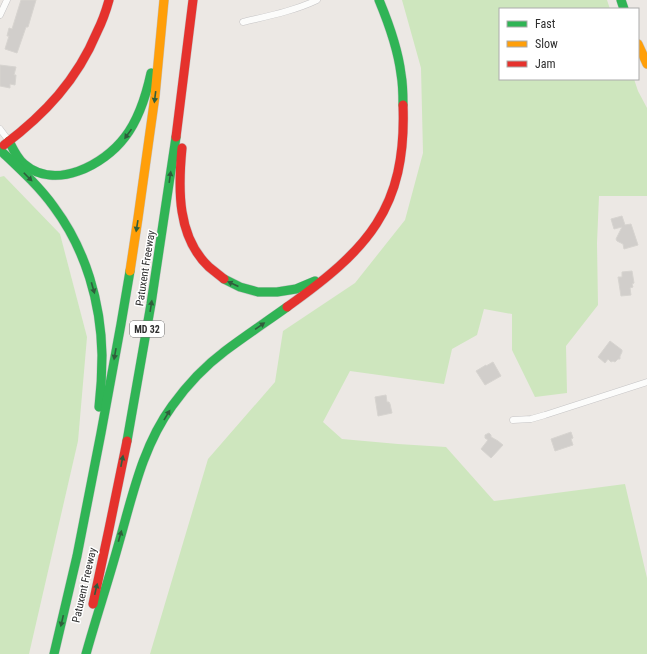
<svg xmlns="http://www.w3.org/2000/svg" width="647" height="654" viewBox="0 0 647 654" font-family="'Roboto Condensed',sans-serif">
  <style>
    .green { fill: #cee6be }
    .building { fill: #d1cecb; stroke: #d7d4d0 }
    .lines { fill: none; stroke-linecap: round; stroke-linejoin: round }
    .street-casing { stroke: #c5c4c5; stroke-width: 7 }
    .fast-casing { stroke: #c5c4c5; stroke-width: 10 }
    .slow-casing { stroke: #c5c4c5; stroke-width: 10 }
    .jam-casing { stroke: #c5c4c5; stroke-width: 10 }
    .street { stroke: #fcfcfb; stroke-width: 6 }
    .fast { stroke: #30b455; stroke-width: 9 }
    .slow { stroke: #ff9f0a; stroke-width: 9 }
    .jam { stroke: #e5322d; stroke-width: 9 }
    .oneway { fill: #2f5d3c }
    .labels { text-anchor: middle; stroke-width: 3; stroke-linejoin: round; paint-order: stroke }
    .shield { fill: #fff; stroke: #6d6d6d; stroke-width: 1 }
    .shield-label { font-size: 10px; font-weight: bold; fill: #2e2e2e }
    .street-label { font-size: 11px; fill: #2e2e2e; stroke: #fff }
  </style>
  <rect width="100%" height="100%" fill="#ece8e4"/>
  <g class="green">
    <polygon points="402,0 607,0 610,9 500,9 500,79 634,79 638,91 647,108 647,196 599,196 597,243 598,305 566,346 567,393 535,397 512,350 512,314 484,309 477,335 452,349 444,384 350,371 323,422 342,439 398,444 446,447 494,501 625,484 647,578 647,654 150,654 208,459 275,382 283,331 355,283 405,220 423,153 421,68"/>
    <polygon points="4,176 60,234 87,337 78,441 29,654 0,654 0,177"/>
  </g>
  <g class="building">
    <polygon points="21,0 36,0 28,27 26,27 17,53 5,49 9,36 7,36 9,28 12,29"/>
    <polygon points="0,65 16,67 14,75 16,75 15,85 10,84 10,88 0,86"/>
    <polygon points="622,216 625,225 631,224 638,245 624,249 623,244 617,241 616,239 622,227 614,229 611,219"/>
    <polygon points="632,271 634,283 632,284 633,287 630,288 631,295 621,296 618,277 622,277 622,272"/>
    <polygon points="610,341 622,350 622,352 620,356 620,359 618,359 615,362 613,361 611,362 608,359 605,363 598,357"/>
    <polygon points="493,362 501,376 485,385 476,371 486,365 486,366"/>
    <polygon points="386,395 387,402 389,402 390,404 392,413 378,416 375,397"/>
    <polygon points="571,432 573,438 571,439 573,445 555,451 551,439"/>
    <polygon points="489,433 491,435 491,437 498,441 503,445 491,458 481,449 488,440 485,438 485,435"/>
  </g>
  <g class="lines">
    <defs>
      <g id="street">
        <polyline points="0,15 7,0"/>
        <path d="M243,22c25,-6 51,-11 74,-22"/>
        <polyline points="0,129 9,141"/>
        <polyline points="513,420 531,419 545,415 647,382"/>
      </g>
      <g id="fast">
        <path d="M379,0c10,24 19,49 22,74 2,11 2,21 2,31"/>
        <polyline points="621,0 624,9"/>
        <path d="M9,141c4,8 8,17 15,23 31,27 80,1 101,-27 14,-18 21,-41 26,-64"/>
        <path d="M0,150c19,18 39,36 54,57 32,43 47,96 48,148 0,18 -1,35 -3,52"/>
        <polyline points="224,279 240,287 258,292 277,292 296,289 315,281"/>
        <polyline points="127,441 151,304 176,137"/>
        <polyline points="54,654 77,556 101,433 121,324 130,271"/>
        <path d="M86,654c10,-36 22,-72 32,-108 14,-48 24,-99 54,-140 15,-21 33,-40 53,-55 20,-15 41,-29 62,-44"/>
      </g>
      <g id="slow">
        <polyline points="638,44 647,64"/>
        <polyline points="130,271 138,218 155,96 164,0"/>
      </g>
      <g id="jam">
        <polyline points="176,137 193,0"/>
        <path d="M4,145c41,-31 73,-65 93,-113 5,-10 9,-21 12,-32"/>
        <path d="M182,148c-4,41 -5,89 27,119 5,4 10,8 15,12"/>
        <path d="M287,307c80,-57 120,-98 116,-202"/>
        <polyline points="93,604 109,529 127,441"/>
      </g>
    </defs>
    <use href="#street" class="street-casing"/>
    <use href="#fast" class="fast-casing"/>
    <use href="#slow" class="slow-casing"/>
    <use href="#jam" class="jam-casing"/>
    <use href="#street" class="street"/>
    <use href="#fast" class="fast"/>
    <use href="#slow" class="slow"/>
    <use href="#jam" class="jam"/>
  </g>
  <defs><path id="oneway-solid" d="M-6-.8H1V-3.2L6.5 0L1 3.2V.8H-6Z"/></defs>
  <g class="oneway">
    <use href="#oneway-solid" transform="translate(155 97) rotate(97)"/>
    <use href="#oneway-solid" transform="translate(128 134) rotate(126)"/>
    <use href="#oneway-solid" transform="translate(28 177) rotate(45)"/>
    <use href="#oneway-solid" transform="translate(170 177) rotate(-82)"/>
    <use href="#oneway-solid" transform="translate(137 226) rotate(99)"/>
    <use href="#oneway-solid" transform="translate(233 284) rotate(-155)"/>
    <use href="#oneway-solid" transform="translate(93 288) rotate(74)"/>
    <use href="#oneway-solid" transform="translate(151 306) rotate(-81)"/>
    <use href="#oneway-solid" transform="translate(260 326) rotate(-35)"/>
    <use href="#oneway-solid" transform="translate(115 354) rotate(100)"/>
    <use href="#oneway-solid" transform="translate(167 415) rotate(-59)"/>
    <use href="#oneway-solid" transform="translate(122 461) rotate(-79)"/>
    <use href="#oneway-solid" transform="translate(120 536) rotate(-74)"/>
    <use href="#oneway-solid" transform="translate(96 589) rotate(-77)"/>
    <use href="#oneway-solid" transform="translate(62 621) rotate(103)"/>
  </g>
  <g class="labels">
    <rect class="shield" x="130" y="321" width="34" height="16" rx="3"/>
    <g class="shield-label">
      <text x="147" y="333">MD 32</text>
    </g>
    <g class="street-label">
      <text transform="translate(145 268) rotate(-81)" y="4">Patuxent Freeway</text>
      <text transform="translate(84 585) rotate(-77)" y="4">Patuxent Freeway</text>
    </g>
  </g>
  <rect x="499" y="8" width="140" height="72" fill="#ffffff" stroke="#ababab"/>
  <rect x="507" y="21" width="20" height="6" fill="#30b455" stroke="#ababab"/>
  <text x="535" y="28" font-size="12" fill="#2e2e2e">Fast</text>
  <rect x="507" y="41" width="20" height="6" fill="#ff9f0a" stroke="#ababab"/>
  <text x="535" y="48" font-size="12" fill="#2e2e2e">Slow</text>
  <rect x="507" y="61" width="20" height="6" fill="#e5322d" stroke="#ababab"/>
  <text x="535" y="68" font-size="12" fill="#2e2e2e">Jam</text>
</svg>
